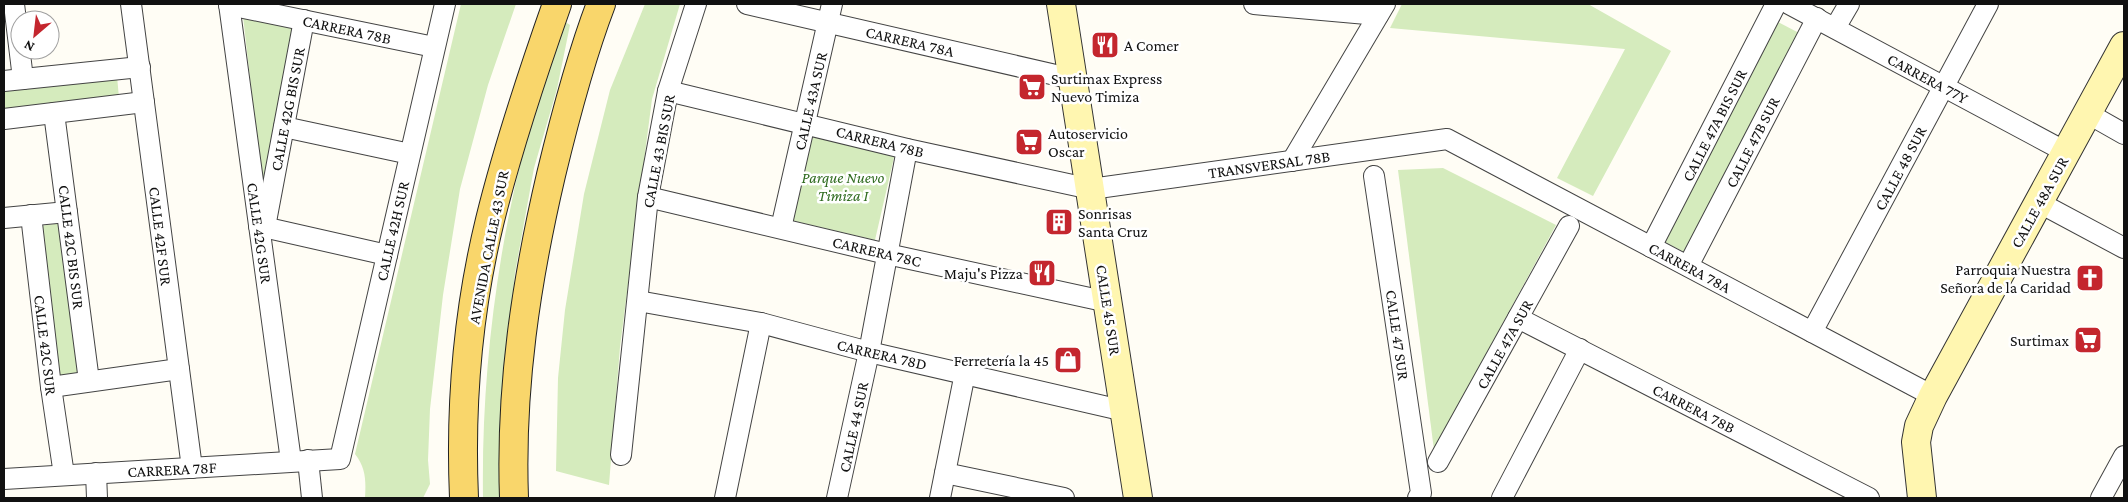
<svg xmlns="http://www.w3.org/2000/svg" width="2128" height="502" viewBox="0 0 2128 502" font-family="'Crimson Pro',serif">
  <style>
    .green { fill: #d5ebbd }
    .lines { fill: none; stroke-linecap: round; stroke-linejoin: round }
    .street-casing { stroke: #444; stroke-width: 22 }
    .secondary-casing { stroke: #333; stroke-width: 30 }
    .primary-casing { stroke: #222; stroke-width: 30 }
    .street { stroke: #fff; stroke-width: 20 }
    .secondary { stroke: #fff6b0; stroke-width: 28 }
    .primary { stroke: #f9d66b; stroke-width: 28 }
    .labels { text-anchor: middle; stroke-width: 5; stroke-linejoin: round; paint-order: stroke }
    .street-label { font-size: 16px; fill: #111; stroke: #fff }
    .poi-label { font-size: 16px; fill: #111; stroke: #fff; text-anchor: start }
    .park-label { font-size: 16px; font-style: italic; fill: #2f6b1f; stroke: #fff }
  </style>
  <rect width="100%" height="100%" fill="#fffdf5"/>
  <g class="green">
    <path d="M461,4h55l-28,81 -28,104 -17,106 -13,114 -2,51 2,24 -7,14h-58c1,-17 1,-30 -10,-44z"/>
    <polygon points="645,4 680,4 652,99 620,347 609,485 556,471 558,378 565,310 584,194 610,90"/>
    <polygon points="1402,4 1588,4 1671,51 1593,196 1557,178 1625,49 1390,28"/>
    <polygon points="243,16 298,25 263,194"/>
    <polygon points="1774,20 1801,34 1688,254 1661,240"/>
    <path d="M564,21l6,4 -13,64 -23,79 -19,105 -14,139 -1,86h-17c-2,-139 18,-279 58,-412 6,-22 15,-43 23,-65z"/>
    <polygon points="117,76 119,98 4,111 4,88"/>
    <polygon points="811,133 895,153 875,240 790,220"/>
    <polygon points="1443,168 1556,225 1434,450 1398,170"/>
    <polygon points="61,223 80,373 58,376 40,226"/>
  </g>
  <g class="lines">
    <defs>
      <g id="street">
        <polyline points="14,4 23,79"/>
        <polyline points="131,4 192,468"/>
        <polyline points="229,4 291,461"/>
        <polyline points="747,4 1073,79"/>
        <polyline points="1254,4 1378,15"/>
        <polyline points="1789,4 2066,152"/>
        <polyline points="229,5 434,47"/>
        <polyline points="1835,28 1849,4"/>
        <polyline points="4,81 140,67"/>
        <polyline points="668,91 907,149 1091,189 1447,139 1933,396"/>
        <polyline points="54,113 89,381"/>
        <polyline points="2087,113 2124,134"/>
        <polyline points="4,119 144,102"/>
        <polyline points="284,127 410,154"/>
        <polyline points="1292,161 1385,4"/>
        <polyline points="1374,176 1421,493 1418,498"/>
        <polyline points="648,197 887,254 1108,302"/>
        <polyline points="2038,202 2124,248"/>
        <polyline points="31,215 51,387 64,475"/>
        <polyline points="4,218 67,212"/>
        <polyline points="259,226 387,255"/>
        <polyline points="265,227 304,20"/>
        <polyline points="781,228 832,4"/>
        <polyline points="1651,247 1776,4"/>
        <polyline points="1688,266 1817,18"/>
        <polyline points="638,301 761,323 869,352 1125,411"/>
        <polyline points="1518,318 1869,498"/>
        <polyline points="1812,332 1988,4"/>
        <polyline points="51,387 179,369"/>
        <polyline points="621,455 648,197 668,91 696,4"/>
        <polyline points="308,460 312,498"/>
        <polyline points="1438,462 1569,226"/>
        <polyline points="96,473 97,498"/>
        <polyline points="945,473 1064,498"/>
        <polyline points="4,479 340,459 445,4"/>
        <polyline points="725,498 761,323"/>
        <polyline points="837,498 869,352 907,149"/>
        <polyline points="940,498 965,373"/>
        <polyline points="1502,498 1580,349"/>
        <polyline points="2101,498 2124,456"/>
      </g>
      <g id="secondary">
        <polyline points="1061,4 1138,498"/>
        <polyline points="1922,498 1916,442 1919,426 1933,396 2124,46"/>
      </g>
      <g id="primary">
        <path d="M464,498c-4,-92 4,-188 26,-278 18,-73 42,-145 67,-216"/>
        <path d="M514,498c-4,-110 12,-216 37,-323 14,-58 29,-116 50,-171"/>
      </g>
    </defs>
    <use href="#street" class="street-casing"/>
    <use href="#secondary" class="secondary-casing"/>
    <use href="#primary" class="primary-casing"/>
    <use href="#street" class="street"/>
    <use href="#secondary" class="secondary"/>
    <use href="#primary" class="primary"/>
  </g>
  <defs>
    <symbol id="restaurant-square" viewBox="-11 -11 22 22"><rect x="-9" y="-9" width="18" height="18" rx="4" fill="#c4262e" stroke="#fff"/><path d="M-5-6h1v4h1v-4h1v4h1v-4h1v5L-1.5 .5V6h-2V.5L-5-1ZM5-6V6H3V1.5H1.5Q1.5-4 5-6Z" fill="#fff"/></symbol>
    <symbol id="supermarket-square" viewBox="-11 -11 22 22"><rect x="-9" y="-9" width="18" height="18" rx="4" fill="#c4262e" stroke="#fff"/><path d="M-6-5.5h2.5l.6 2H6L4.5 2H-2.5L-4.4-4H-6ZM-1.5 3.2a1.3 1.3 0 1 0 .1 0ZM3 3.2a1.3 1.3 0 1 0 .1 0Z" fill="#fff"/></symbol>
    <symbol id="building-square" viewBox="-11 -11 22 22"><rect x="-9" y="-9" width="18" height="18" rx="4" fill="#c4262e" stroke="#fff"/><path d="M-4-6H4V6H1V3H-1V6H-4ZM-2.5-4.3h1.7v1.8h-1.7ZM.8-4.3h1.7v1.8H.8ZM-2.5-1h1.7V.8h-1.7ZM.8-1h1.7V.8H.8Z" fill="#fff"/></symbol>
    <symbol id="church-square" viewBox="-11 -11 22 22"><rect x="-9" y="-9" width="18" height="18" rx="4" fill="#c4262e" stroke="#fff"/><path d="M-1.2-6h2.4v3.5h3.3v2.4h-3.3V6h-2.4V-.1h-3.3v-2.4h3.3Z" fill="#fff"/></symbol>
    <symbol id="shop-square" viewBox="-11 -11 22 22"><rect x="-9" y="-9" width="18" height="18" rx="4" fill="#c4262e" stroke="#fff"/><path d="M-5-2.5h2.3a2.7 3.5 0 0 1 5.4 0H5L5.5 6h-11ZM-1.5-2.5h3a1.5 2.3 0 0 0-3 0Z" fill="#fff"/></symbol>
  </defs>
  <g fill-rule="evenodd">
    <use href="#restaurant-square" x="1089" y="29" width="32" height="32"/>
    <use href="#supermarket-square" x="1016" y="71" width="32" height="32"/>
    <use href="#supermarket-square" x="1013" y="126" width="32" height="32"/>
    <use href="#building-square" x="1043" y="206" width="32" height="32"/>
    <use href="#restaurant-square" x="1026" y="257" width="32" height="32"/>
    <use href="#church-square" x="2074" y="262" width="32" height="32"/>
    <use href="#supermarket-square" x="2072" y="324" width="32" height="32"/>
    <use href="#shop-square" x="1052" y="344" width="32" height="32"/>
  </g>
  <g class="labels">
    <g class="street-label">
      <text transform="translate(347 29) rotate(12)" y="6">CARRERA 78B</text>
      <text transform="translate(910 41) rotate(13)" y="6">CARRERA 78A</text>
      <text transform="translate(1928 78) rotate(28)" y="6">CARRERA 77Y</text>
      <text transform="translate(810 101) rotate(-77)" y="6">CALLE 43A SUR</text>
      <text transform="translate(287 109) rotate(-79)" y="6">CALLE 42G BIS SUR</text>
      <text transform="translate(1714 125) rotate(-63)" y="6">CALLE 47A BIS SUR</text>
      <text transform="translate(880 141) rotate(14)" y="6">CARRERA 78B</text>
      <text transform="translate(1752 142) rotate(-63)" y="6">CALLE 47B SUR</text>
      <text transform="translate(658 151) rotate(-79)" y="6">CALLE 43 BIS SUR</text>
      <text transform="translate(1269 164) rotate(-8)" y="6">TRANSVERSAL 78B</text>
      <text transform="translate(1900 168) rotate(-62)" y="6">CALLE 48 SUR</text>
      <text transform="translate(2039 202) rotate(-61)" y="6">CALLE 48A SUR</text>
      <text transform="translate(392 231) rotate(-77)" y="6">CALLE 42H SUR</text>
      <text transform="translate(260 233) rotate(82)" y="6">CALLE 42G SUR</text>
      <text transform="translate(161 236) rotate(83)" y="6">CALLE 42F SUR</text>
      <text transform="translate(72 247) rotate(83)" y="6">CALLE 42C BIS SUR</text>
      <text transform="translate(488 247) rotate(-79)" y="6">AVENIDA CALLE 43 SUR</text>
      <text transform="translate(877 251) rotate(13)" y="6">CARRERA 78C</text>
      <text transform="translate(1690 267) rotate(28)" y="6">CARRERA 78A</text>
      <text transform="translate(1109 310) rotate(81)" y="6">CALLE 45 SUR</text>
      <text transform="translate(1398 335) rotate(82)" y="6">CALLE 47 SUR</text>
      <text transform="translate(1504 344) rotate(-61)" y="6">CALLE 47A SUR</text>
      <text transform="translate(46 345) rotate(83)" y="6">CALLE 42C SUR</text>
      <text transform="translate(882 354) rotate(13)" y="6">CARRERA 78D</text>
      <text transform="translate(1694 408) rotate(27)" y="6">CARRERA 78B</text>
      <text transform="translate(853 427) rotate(-78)" y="6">CALLE 44 SUR</text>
      <text transform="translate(172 469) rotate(-3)" y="6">CARRERA 78F</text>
    </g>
    <g class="poi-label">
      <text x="1124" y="51">A Comer</text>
      <text x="1051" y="84">Surtimax Express<tspan x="1051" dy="18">Nuevo Timiza</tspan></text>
      <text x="1048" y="139">Autoservicio<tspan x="1048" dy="18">Oscar</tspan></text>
      <text x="1078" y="219">Sonrisas<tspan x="1078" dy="18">Santa Cruz</tspan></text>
      <text x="2071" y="275" text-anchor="end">Parroquia Nuestra<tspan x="2071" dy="18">Señora de la Caridad</tspan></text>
      <text x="1023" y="279" text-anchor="end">Maju's Pizza</text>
      <text x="2069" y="346" text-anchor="end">Surtimax</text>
      <text x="1049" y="366" text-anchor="end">Ferretería la 45</text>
    </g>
    <g class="park-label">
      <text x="843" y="183">Parque Nuevo<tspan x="843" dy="18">Timiza I</tspan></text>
    </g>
  </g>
  <rect width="2128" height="502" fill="none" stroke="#111111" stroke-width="10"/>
  <g transform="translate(35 35) rotate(208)"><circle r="24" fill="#ffffff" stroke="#a0a0a0"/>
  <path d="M0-4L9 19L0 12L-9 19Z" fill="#c4262e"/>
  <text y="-8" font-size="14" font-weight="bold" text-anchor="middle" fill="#111111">N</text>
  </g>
</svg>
